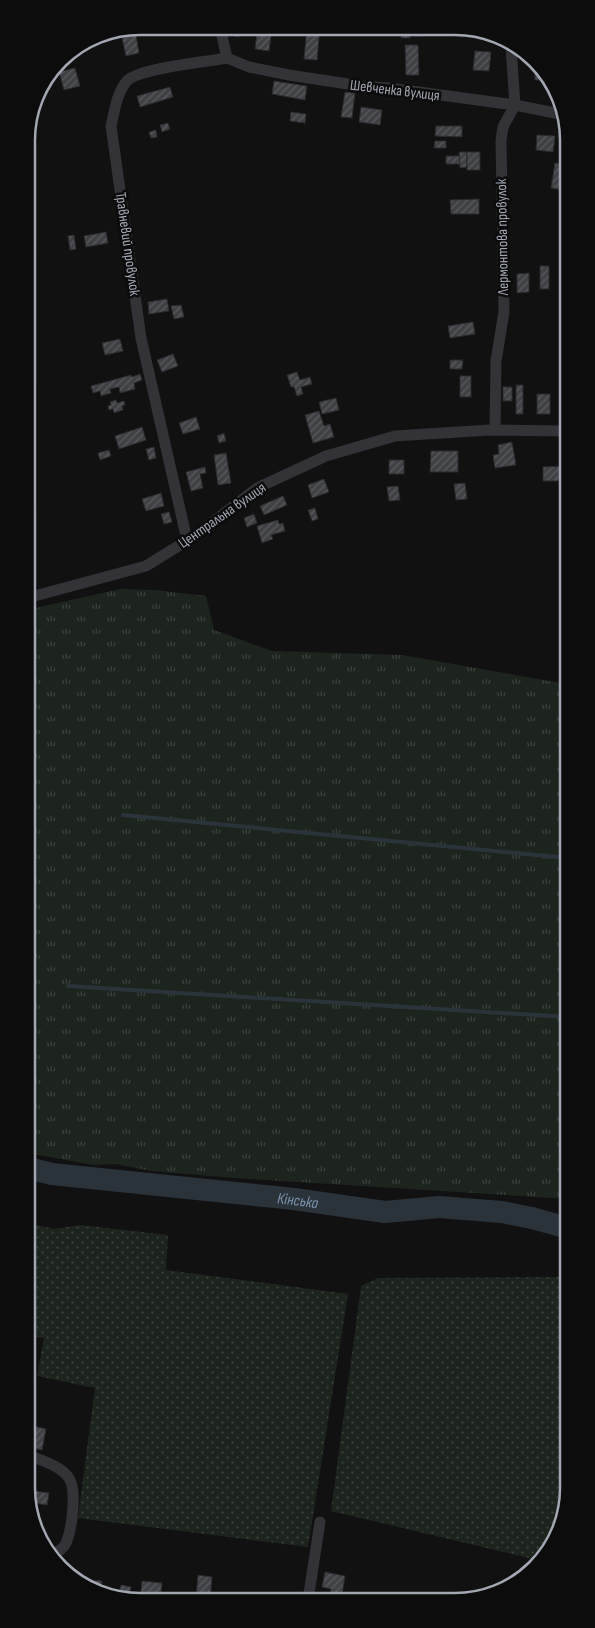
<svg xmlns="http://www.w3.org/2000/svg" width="595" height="1628" viewBox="0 0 595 1628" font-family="'Sofia Sans Condensed',sans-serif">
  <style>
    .grass { fill: url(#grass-tufts) }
    .garden { fill: url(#garden-dots) }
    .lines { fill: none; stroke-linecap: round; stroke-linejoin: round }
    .stream { stroke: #2b333a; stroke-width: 4 }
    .river { stroke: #2b333a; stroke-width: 22 }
    .building { fill: url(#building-hatch); stroke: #2b2b2e }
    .street { stroke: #323237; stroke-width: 11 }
    .labels { text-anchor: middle; stroke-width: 5; stroke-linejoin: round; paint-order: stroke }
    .street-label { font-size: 15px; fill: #a2a7b2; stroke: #0c0c0d }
    .water-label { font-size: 16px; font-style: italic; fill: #7a93ac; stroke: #0c0c0d }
    .rim { fill: none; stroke: #a2a7b2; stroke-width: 2.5 }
  </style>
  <defs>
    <pattern id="grass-tufts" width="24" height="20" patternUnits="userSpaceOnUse" patternTransform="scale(1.25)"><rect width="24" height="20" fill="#1d241e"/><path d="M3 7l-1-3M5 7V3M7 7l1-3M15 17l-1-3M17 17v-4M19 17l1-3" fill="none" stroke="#3b413c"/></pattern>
    <pattern id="garden-dots" width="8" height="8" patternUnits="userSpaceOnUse" patternTransform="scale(1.25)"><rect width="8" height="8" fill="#1d241e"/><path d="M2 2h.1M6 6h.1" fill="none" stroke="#3b413c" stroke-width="1.8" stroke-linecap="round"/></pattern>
    <pattern id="building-hatch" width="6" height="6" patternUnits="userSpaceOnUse" patternTransform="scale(1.25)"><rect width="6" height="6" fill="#404145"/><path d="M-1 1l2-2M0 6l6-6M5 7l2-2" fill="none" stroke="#585a5d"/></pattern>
  </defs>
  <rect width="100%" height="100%" fill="#111112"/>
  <polygon class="grass" points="120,589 155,590 206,596 214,630 272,651 402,655 567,684 568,1199 235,1178 151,1171 116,1164 93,1165 28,1153 27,610"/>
  <g class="garden">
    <polygon points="28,1223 54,1229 81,1225 168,1235 166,1270 348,1294 308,1547 78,1518 95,1388 37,1376 44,1338 28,1336"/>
    <polygon points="568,1277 569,1495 541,1561 331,1511 361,1286 378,1278"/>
  </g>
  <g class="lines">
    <g class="stream">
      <polyline points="123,815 568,858"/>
      <polyline points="68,986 568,1017"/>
    </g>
    <path class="river" id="s1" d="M28,1168l24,6 242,25 91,13 54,-5 63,5 30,6 36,10"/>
  </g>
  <g class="building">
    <polygon points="234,27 241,27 243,35 236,37"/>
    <polygon points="307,27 320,27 317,60 304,59"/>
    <polygon points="416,28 424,28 424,36 415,36"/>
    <polygon points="401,30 411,30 410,38 401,38"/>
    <polygon points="113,32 114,35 105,38 103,33"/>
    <polygon points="257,33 271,35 269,51 255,49"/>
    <polygon points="136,35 139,53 126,56 122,38"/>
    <polygon points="405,45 418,45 419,75 406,75"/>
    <polygon points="475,51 491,52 489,71 473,70"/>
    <polygon points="539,65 546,79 546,80 535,80 534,66"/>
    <polygon points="75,68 80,86 64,90 59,72"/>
    <polygon points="274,81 307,86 305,100 272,94"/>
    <polygon points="170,87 173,97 140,107 137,96"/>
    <polygon points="345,92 355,93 352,118 341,117"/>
    <polygon points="361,107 382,110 380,125 359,122"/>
    <polygon points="291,112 306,114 305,123 290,121"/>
    <polygon points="168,123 170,129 162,132 160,125"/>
    <polygon points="436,126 462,126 462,137 435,136"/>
    <polygon points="156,130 157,137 151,138 149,132"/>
    <polygon points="537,135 555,136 553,152 536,150"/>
    <polygon points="435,141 446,141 446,148 434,148"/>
    <polygon points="459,152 467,152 467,167 460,168"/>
    <rect x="467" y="152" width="13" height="18"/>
    <polygon points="446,156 459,156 460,164 446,164"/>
    <polygon points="555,163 567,165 563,190 551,188"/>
    <polygon points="479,199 479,214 451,214 450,200"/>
    <polygon points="106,232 108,243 86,247 84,236"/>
    <polygon points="74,235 76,249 70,250 68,236"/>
    <rect x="540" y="266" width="9" height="23"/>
    <polygon points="529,273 529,292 517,293 517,274"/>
    <polygon points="167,299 169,311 149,314 148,302"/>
    <polygon points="181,305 184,317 174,319 171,306"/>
    <polygon points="473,322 475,334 450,338 448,326"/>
    <polygon points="120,339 123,351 105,355 102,343"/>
    <polygon points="173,354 178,366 162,372 157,360"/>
    <polygon points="450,360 463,360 462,369 450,369"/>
    <polygon points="297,372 300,380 310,377 312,384 301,387 303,394 297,396 294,387 291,387 287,375"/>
    <polygon points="140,374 142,380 134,383 135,389 120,393 119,387 110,389 111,393 101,396 100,391 93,393 91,386 131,375 132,377"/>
    <rect x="460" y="376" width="11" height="21"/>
    <rect x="516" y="385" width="7" height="29"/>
    <rect x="503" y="387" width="9" height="14"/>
    <rect x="537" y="394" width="13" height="20"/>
    <polygon points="336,398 339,410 322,414 319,402"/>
    <polygon points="116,400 117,403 124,401 125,405 122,406 123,410 114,413 113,409 109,410 108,406 111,405 110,402"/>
    <polygon points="319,411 324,426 330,424 334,437 313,443 305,415"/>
    <polygon points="196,417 200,429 183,434 179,423"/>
    <polygon points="142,427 146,440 119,449 115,436"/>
    <polygon points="224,433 226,441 219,443 217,436"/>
    <polygon points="512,442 516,465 495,468 493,455 499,454 498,445"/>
    <polygon points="154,447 156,458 149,460 146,449"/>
    <polygon points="109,450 111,456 100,460 98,453"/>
    <polygon points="431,451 458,451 458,472 430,472"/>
    <polygon points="226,453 231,483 218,485 214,455"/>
    <rect x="389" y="460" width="15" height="14"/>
    <polygon points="564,466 564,481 543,481 543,467"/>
    <polygon points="205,467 206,473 200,474 203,488 191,491 186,472"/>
    <polygon points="324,479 329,492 312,498 308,485"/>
    <polygon points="465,483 467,499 456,500 454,484"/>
    <polygon points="398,486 400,500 389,501 387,487"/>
    <polygon points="161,493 164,506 146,511 142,499"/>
    <polygon points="283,496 287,505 264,515 260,506"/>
    <polygon points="315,508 318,519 312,521 308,510"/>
    <polygon points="169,512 172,522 164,524 161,514"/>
    <polygon points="254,514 257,523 247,527 244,518"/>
    <polygon points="278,520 279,524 283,523 285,531 271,535 273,539 262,543 257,526"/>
    <polygon points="29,1425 46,1429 42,1450 28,1447"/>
    <polygon points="28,1490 49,1493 47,1505 28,1502"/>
    <polygon points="30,1513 39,1513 40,1532"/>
    <polygon points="325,1572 345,1576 342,1595 330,1594 331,1589 322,1587"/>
    <polygon points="198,1575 212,1577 210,1600 196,1599"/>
    <polygon points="89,1580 102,1581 101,1591 89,1584"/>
    <polygon points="142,1581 162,1583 160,1600 140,1600"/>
    <polygon points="121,1585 131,1587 129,1600 118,1600"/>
    <polygon points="165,1594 176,1595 175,1600 165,1600"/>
  </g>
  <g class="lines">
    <g class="street">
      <polyline points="227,58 249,67 289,75 361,86 389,88 515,105 565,115"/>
      <polyline points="495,430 496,361 504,312 501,140 503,127 515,105 511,47"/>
      <path d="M187,540l-46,-202 -30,-212c4,-16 5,-31 15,-44 10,-14 81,-20 101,-24l-7,-31"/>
      <polyline points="27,598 146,566 196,535 257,488 326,456 395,436 490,430 567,431"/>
      <path d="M28,1455c13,5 33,11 41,23 8,12 3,51 -3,65 -1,4 -7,7 -10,11v9"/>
      <polyline points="308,1600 320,1522"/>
    </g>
  </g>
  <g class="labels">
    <g class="street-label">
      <text transform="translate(395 90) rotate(7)" y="5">Шевченка вулиця</text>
      <text transform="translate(502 237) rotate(-91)" y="5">Лермонтова провулок</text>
      <text transform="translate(128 244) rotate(82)" y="5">Травневий провулок</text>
      <text transform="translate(222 515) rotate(-35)" y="5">Центральна вулиця</text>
    </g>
    <g class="water-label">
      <text dy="6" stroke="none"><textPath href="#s1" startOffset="272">Кінська</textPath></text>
    </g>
  </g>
  <path d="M0 0H595V1628H0ZM140 35H455A105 105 0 0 1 560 140V1488A105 105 0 0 1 455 1593H140A105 105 0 0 1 35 1488V140A105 105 0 0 1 140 35Z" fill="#0c0c0d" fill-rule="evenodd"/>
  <path class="rim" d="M140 35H455A105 105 0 0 1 560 140V1488A105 105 0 0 1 455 1593H140A105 105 0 0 1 35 1488V140A105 105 0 0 1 140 35Z"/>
</svg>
